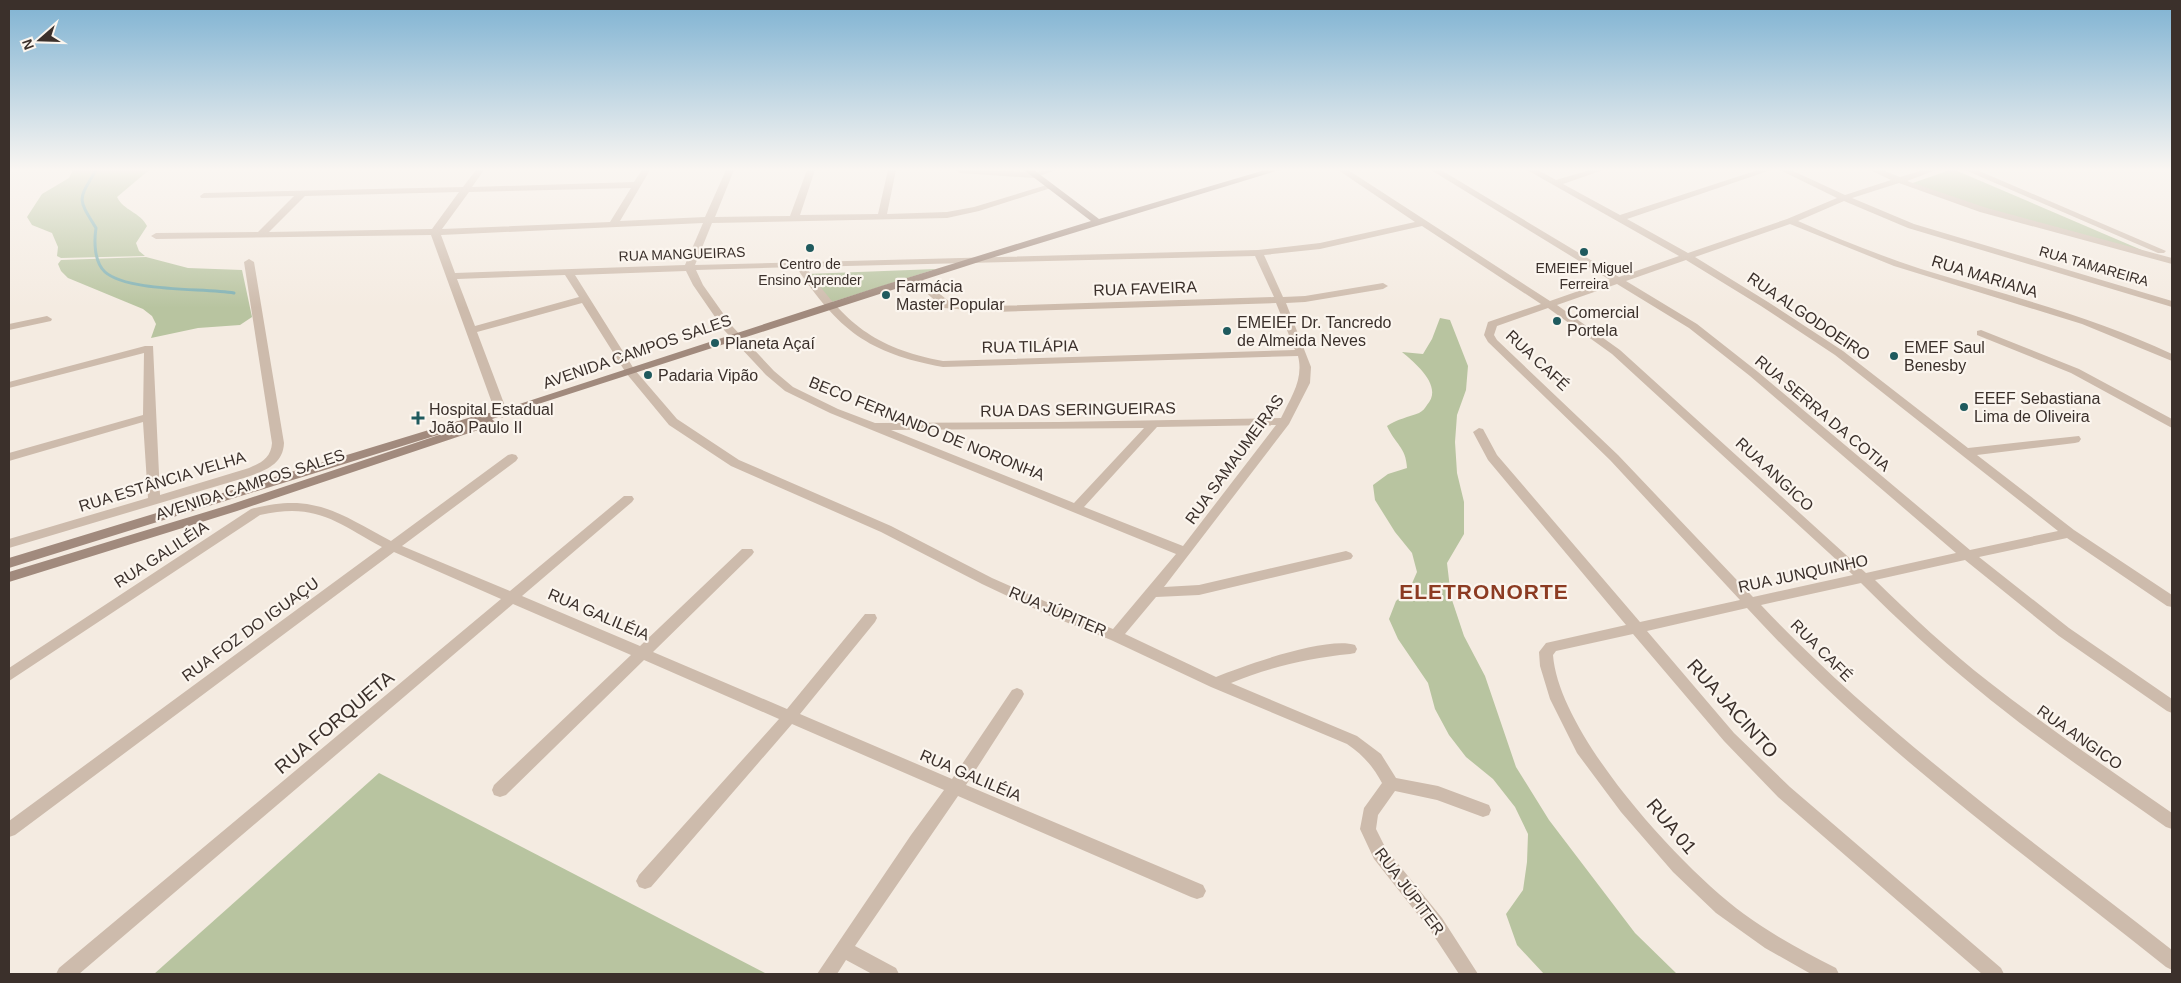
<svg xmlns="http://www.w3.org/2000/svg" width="2181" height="983" viewBox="0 0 2181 983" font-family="Helvetica,sans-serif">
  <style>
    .green { fill: #b8c4a0 }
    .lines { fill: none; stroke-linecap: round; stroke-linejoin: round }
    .stream { stroke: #7fb0b2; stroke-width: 3 }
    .street { fill: #cdbbac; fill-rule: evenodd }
    .secondary { fill: #a18a7d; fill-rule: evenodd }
    .poi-dot { fill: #1f5a5e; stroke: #fbf5ee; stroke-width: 2 }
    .labels { text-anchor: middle; stroke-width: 4.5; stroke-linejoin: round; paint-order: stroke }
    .far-street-label { font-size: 14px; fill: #3b302b; stroke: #fbf5ee }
    .far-poi-label { font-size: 14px; fill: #3b302b; stroke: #fbf5ee }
    .street-label { font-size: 16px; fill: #3b302b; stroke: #fbf5ee }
    .poi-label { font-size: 16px; fill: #3b302b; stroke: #fbf5ee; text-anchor: start }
    .near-street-label { font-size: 19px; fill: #3b302b; stroke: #fbf5ee }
    .district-label { font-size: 21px; font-weight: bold; letter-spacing: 1px; fill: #8c3b22; stroke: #fbf5ee }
  </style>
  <rect width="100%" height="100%" fill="#f4ebe1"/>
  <g class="green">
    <path d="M73,170h76l-32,27c7,14 23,15 30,29l-11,17 3,8 6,5 -84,2 -4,-2 1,-9 -6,-14 -20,-8 -5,-8 15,-23 27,-16z"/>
    <polygon points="1950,170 1955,170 2172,263 1907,185"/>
    <polygon points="146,257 188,268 242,270 252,317 240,325 198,328 151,338 156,324 152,316 143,309 68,278 61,271 58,264 61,260"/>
    <polygon points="936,269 832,302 806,274"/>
    <path d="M1440,318l10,2 18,46 -2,24 -9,25 -2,27 2,31 7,29v32l-17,29 4,34 13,39 21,40 31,91 33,53 86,113 42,41h-133l-27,-29 -11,-31 17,-24 4,-28 1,-28 -13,-27 -22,-28 -27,-22 -17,-22 -14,-26 -7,-26 -30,-44 -9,-20 7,-18 14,-13 7,-16 -5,-19 -17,-21 -20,-32 -2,-15 15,-11 19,-6c-1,-21 -12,-24 -20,-42 11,-7 21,-9 32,-13 4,-2 6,-5 8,-8 17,-19 -12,-42 -25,-53l21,2 9,-15z"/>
    <polygon points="379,773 767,974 154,974"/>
  </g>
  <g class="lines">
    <path class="stream" d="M96,170c-18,31 -19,27 0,58 -2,13 -2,34 9,44 23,20 98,16 129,21"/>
    <g class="street">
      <path d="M476,170h8l-12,17 162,-5 8,-12h8l-30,51 85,-4 21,-47h8l-19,47 75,-1 17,-46h8l-15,45 78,-1 10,-44h8l-9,44 60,-2 27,-5 76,-23 4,3 -75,24 -32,7 -235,5 -17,42 563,-15 62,-7 95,-21 -77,-52h10l202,131 60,-21 -179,-110h10l178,107 60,-21 -152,-86h11l18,10 34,-10h13l-40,14 57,31 138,-45h13l-144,49 61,34 99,-34 50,-21 -57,-28h11l54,25 46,-15 -21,-10h12l18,7 23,-7h13l-29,11 80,27 185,50v6l-192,-52 -81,-29 -47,15 62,26 258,77v6l-264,-79 -64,-27 -46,20c40,18 81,34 123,48 85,26 171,47 251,85v7l-90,-37 -188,-58 -104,-42 -95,33 73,45 75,49 125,97 111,-12 2,3 -2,3 -4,1 -98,12 97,75 98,65v12l-5,-1 -100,-68 -88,19 90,71 103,71v14l-5,-2 -108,-75 -94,-76 -90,20c37,36 74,71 114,102 59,46 121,88 183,131v16l-6,-2c-64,-45 -130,-89 -190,-139 -40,-33 -78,-68 -115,-105l-100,22c124,131 270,234 411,345v20l-6,-3c-144,-115 -294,-222 -419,-359l-100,23 87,102 56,54 211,181 3,6h-22l-204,-177 -54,-56 -91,-107 -77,17 -3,4c6,80 128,213 191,259 29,21 60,38 92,54l3,6h-28l-46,-26 -49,-35 -43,-41 -52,-60 -44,-59 -27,-54 -10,-33 -1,-14 7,-9 80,-18 -138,-165 -15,-28 6,-4 4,1 14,26 143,167 100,-22 -130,-140 -122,-118 -4,-7 4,-13 53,-18 -119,-78 -102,23 -56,6 19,42 22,-1 78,-13 5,3 -5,3 -78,13 -19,1 25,64 -1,16 -21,41 -125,163 35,-2 147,-34 5,2 2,3 -2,3 -152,36 -43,2 -31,37 91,43c29,-12 111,-41 139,-32l2,4 -2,4 -5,1c-41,4 -80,13 -119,29l126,53 24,18 15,24 42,8 51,19 2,5 -2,5 -6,2 -46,-17 -42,-9 -17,24 -2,14 10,20 56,69 36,56h-19l-29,-44 -56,-71 -14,-30 4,-21 18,-25c-9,-17 -19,-28 -35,-39l-136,-57 -100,-47 -63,-25 -66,-31 -101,-52 -150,-66 -62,-41 -43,-52 -44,-70 -105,29 31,82 -6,4 -6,-4 -65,-179 -275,4 -5,-3 5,-3 102,-1 36,-36 -93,2 -1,-2 4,-3 259,-6zM631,188l-21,34 -168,7 27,-37zM459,192l-27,37 -163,3 36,-36zM703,223l-18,42 -230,8 -14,-38zM1255,256l19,41 -280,9 -43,-3 -31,-25 -4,-1 -5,3 33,28 50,4 282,-9 19,47 -352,11c-69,-13 -98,-38 -137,-94zM1686,260l75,46 74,49 223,176 -88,19 -212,-178 -61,-48 -71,-43zM796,267c43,63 71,86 147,100l355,-11c6,23 -7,41 -17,62l-223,4 -183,1 -37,-14 -45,-22 -19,-16 -42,-45 -29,-41 -7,-15zM686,271l7,14 31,45 42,45 19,16 45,22 346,141 -63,75 -55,-22 -66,-29 -101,-52 -152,-66 -62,-41 -43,-50 -59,-94zM565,275l14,22 -104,29 -18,-47zM1617,284l72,44 61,48 206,177 -90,20 -246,-223 -63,-45zM1548,308l64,46 241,221 -100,22 -135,-142 -121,-115 -3,-5 3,-9zM1276,425l-93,121 -99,-39 73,-80zM1144,428l-70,75 -183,-73z"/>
      <polygon points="956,170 1034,172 1056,170 1034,178 960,173"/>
      <polygon points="1965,170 1977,170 2166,251 2164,253 2158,253"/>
      <path d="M249,259l5,3 30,181c-1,23 -21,28 -40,35l-235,70v-9l139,-41 -5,-76 -134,39v-8l134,-38 1,-62 -135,35v-6l136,-36h8l7,149 89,-27c12,-5 22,-10 23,-25l-28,-181z"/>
      <polygon points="47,316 52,319 51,321 9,330 9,324"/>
      <polygon points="1981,330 2079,369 2172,419 2172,428 2071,373 1977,335 1977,331"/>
      <path d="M512,454l4,1 2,3 -2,3 -114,85 108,45 114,-95h8l2,3 -2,3 -110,94 118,50 102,-97h10l2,3 -2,3 -99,97 134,57 78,-95h10l2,4 -2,4 -75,92 152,65 60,-89 5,-2 5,2 2,4 -2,4 -56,87 237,100 3,6 -3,6 -6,2 -6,-2 -233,-101 -103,150 41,22 3,6h-27l-26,-14 -9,14h-20l94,-139 33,-45 -152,-66 -141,163 -6,2 -6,-2 -3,-6 3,-6 140,-156 -135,-59 -138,135 -6,2 -6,-2 -2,-5 2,-5 137,-130 -118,-51 -434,370h-23l3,-6 442,-369 -107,-47 -379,283 -6,2v-16l373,-274c-46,-25 -66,-45 -122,-32l-251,166v-13l242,-159c63,-17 87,4 140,32l117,-86z"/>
    </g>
    <polygon class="secondary" points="1024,170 1034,170 1099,219 1265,170 1279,170 985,260 492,419 495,422 493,425 237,511 9,582 9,572 229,505 457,429 9,568 9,558 478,415 495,412 881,286 1091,221"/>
  </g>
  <linearGradient id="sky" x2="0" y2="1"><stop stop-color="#7eb2d2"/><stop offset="0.55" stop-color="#faf6f2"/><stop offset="1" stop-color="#faf6f2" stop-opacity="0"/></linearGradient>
  <rect width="2181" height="308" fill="url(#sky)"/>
  <g class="poi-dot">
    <circle cx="810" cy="248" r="5"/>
    <circle cx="1584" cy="252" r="5"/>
    <circle cx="886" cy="295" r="5"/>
    <circle cx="1557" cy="321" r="5"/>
    <circle cx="1227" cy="331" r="5"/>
    <circle cx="715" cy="343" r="5"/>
    <circle cx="1894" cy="356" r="5"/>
    <circle cx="648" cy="375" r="5"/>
    <circle cx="1964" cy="407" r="5"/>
    <path d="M415.5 410.5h5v5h5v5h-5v5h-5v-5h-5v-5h5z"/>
  </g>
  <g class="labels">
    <g class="far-street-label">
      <text transform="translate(682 254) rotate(-2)" y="5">RUA MANGUEIRAS</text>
      <text transform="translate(2094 266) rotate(16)" y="5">RUA TAMAREIRA</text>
    </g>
    <g class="far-poi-label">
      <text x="810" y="269">Centro de<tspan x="810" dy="16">Ensino Aprender</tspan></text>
      <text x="1584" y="273">EMEIEF Miguel<tspan x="1584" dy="16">Ferreira</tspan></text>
    </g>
    <g class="street-label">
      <text transform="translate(1985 276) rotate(17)" y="6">RUA MARIANA</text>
      <text transform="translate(1145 288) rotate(-2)" y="6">RUA FAVEIRA</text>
      <text transform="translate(1809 316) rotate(34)" y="6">RUA ALGODOEIRO</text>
      <text transform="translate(1030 346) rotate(-1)" y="6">RUA TILÁPIA</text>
      <text transform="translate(637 351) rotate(-19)" y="6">AVENIDA CAMPOS SALES</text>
      <text transform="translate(1538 360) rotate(43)" y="6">RUA CAFÉ</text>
      <text transform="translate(1078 409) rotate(-1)" y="6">RUA DAS SERINGUEIRAS</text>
      <text transform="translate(1823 413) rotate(40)" y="6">RUA SERRA DA COTIA</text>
      <text transform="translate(927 428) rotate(22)" y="6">BECO FERNANDO DE NORONHA</text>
      <text transform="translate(1234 459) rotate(-54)" y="6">RUA SAMAUMEIRAS</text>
      <text transform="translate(1775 474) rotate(43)" y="6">RUA ANGICO</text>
      <text transform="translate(162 481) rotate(-17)" y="6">RUA ESTÂNCIA VELHA</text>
      <text transform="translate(250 484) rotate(-18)" y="6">AVENIDA CAMPOS SALES</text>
      <text transform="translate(161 554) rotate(-33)" y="6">RUA GALILÉIA</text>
      <text transform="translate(1803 573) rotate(-12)" y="6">RUA JUNQUINHO</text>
      <text transform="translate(1058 611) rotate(23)" y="6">RUA JÚPITER</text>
      <text transform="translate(599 614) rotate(23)" y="6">RUA GALILÉIA</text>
      <text transform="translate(250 629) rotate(-36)" y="6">RUA FOZ DO IGUAÇU</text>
      <text transform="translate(1822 650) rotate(45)" y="6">RUA CAFÉ</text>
      <text transform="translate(2080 737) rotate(35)" y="6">RUA ANGICO</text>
      <text transform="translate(971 775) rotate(23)" y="6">RUA GALILÉIA</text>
      <text transform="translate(1410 891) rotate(53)" y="6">RUA JÚPITER</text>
    </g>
    <g class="poi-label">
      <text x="896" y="292">Farmácia<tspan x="896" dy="18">Master Popular</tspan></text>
      <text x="1567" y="318">Comercial<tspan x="1567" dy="18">Portela</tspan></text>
      <text x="1237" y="328">EMEIEF Dr. Tancredo<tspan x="1237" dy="18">de Almeida Neves</tspan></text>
      <text x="725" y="349">Planeta Açaí</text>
      <text x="1904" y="353">EMEF Saul<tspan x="1904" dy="18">Benesby</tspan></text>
      <text x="658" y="381">Padaria Vipão</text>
      <text x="1974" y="404">EEEF Sebastiana<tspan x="1974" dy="18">Lima de Oliveira</tspan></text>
      <text x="429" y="415">Hospital Estadual<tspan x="429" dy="18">João Paulo II</tspan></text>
    </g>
    <g class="near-street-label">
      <text transform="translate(1733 708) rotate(48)" y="7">RUA JACINTO</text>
      <text transform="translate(334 722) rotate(-40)" y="7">RUA FORQUETA</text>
      <text transform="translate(1672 826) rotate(50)" y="7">RUA 01</text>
    </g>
    <g class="district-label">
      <text x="1484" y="599">ELETRONORTE</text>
    </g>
  </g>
  <rect width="2181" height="983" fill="none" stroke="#3b302b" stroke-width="20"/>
  <g transform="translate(40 40) rotate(250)" stroke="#fbf5ee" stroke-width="4" paint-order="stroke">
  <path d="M0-4L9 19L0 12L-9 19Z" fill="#3b302b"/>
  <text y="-8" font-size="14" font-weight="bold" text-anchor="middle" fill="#3b302b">N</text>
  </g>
</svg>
